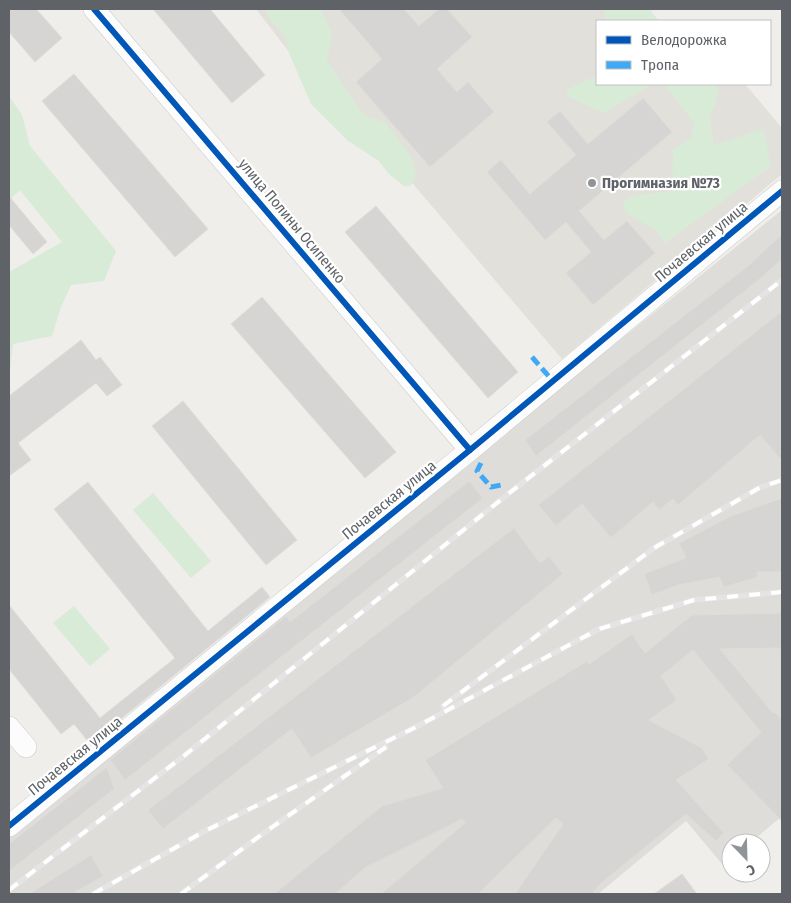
<svg xmlns="http://www.w3.org/2000/svg" width="791" height="903" viewBox="0 0 791 903" font-family="'Fira Sans Condensed',sans-serif">
  <style>
    .industrial { fill: #dfddda }
    .education { fill: #e2e0da }
    .green { fill: #d8ebd6 }
    .building { fill: #d6d5d3; stroke: #deddd9 }
    .lines { fill: none; stroke-linecap: round; stroke-linejoin: round }
    .street-casing { stroke: #cbcccc; stroke-width: 22 }
    .street { stroke: #fdfcfc; stroke-width: 21 }
    .rail-casing { stroke: #e4e4e4; stroke-width: 5.5 }
    .rail { stroke: #fff; stroke-width: 4; stroke-dasharray: 11; stroke-linecap: butt }
    .quiet { stroke: #3fa9f5; stroke-width: 5; stroke-dasharray: 10 5; stroke-linecap: butt }
    .cycleway-casing { stroke: #fff; stroke-width: 9 }
    .cycleway { stroke: #0057b8; stroke-width: 6 }
    .poi-dot { fill: #919496; stroke: #fff; stroke-width: 2 }
    .labels { text-anchor: middle; stroke-width: 4.5; stroke-linejoin: round; paint-order: stroke }
    .poi-label { font-size: 15px; font-weight: bold; fill: #5f6368; stroke: #fff; text-anchor: start }
    .street-label { font-size: 15px; fill: #5f6368; stroke: #fff }
  </style>
  <rect width="100%" height="100%" fill="#efeeea"/>
  <polygon class="industrial" points="782,210 782,816 750,843 731,843 731,857 722,864 686,821 598,894 9,894 9,831"/>
  <polygon class="education" points="256,9 648,9 659,21 597,21 597,84 745,84 782,128 782,174 562,359 385,151 353,135"/>
  <g class="green">
    <polygon points="265,9 321,9 332,35 327,61 359,109 367,117 385,122 412,158 416,176 410,186 404,186 388,173 379,161 348,141 311,104 289,53 284,34 270,20"/>
    <polygon points="603,9 650,9 658,21 607,21"/>
    <polygon points="597,78 597,84 652,84 604,113 567,96 567,90 588,79"/>
    <polygon points="664,84 718,84 718,96 710,118 714,145 763,129 771,166 665,243 656,231 626,213 623,204 631,196 672,191 673,149 691,138 694,123"/>
    <polygon points="11,99 22,115 30,146 116,251 104,281 71,285 61,307 52,336 13,344 9,381 9,272 62,242 20,190 9,200 9,100"/>
    <polygon points="153,493 211,561 191,578 133,510"/>
    <polygon points="74,606 110,649 90,666 53,623"/>
  </g>
  <g class="building">
    <polygon points="9,9 36,9 62,38 35,62 9,32"/>
    <polygon points="153,9 210,9 265,75 232,103"/>
    <polygon points="339,9 404,9 419,26 439,9 447,9 472,37 437,69 457,92 468,82 494,112 430,167 356,82 382,59"/>
    <polygon points="74,74 208,229 175,257 42,101"/>
    <polygon points="643,98 672,132 579,211 604,240 627,221 655,253 593,305 566,273 591,252 566,222 545,240 487,172 501,160 530,194 576,155 547,122 560,111 588,144"/>
    <polygon points="9,196 47,242 33,254 9,225"/>
    <polygon points="376,206 518,372 488,398 345,232"/>
    <polygon points="782,234 782,259 761,278 536,456 525,440 748,266"/>
    <polygon points="262,297 396,452 365,478 231,324"/>
    <polygon points="782,311 782,461 760,435 678,505 673,499 659,510 653,502 611,538 582,504 556,526 538,505"/>
    <polygon points="81,340 96,360 100,357 122,385 107,396 96,383 18,443 31,460 9,476 9,396"/>
    <polygon points="183,401 297,540 266,565 152,426"/>
    <polygon points="469,481 483,498 125,780 110,760 286,616 290,622"/>
    <polygon points="88,482 208,631 262,587 270,597 90,744 74,724 61,734 9,669 9,605 100,718 175,658 54,509"/>
    <polygon points="782,498 782,572 757,572 758,577 724,587 719,577 678,585 652,595 644,574 686,558 679,543 731,516"/>
    <polygon points="514,528 540,563 549,556 563,574 414,697 311,758 292,729 163,829 148,810"/>
    <polygon points="782,613 782,648 720,649 773,713 775,712 782,720 782,821 727,765 761,732 693,650 661,676 677,700 649,720 702,748 709,759 676,780 724,833 716,841 686,814 600,884 592,894 515,894 563,824 556,818 478,894 381,894 465,823 462,819 366,867 335,894 274,894 382,806 443,788 425,760 587,661 589,664 632,634 645,653 692,615"/>
    <polygon points="107,767 114,789 9,871 9,844"/>
    <polygon points="91,855 103,876 72,894 29,894"/>
    <polygon points="682,874 697,894 654,894"/>
  </g>
  <g class="lines">
    <defs>
      <g id="street">
        <polyline points="94,9 470,450"/>
        <polyline points="9,727 26,747"/>
        <polyline points="9,826 470,450 782,191"/>
      </g>
    </defs>
    <use href="#street" class="street-casing"/>
    <use href="#street" class="street"/>
    <defs>
      <g id="rail">
        <polyline points="443,706 654,548 759,488 782,480"/>
        <polyline points="9,890 185,755 508,494 782,280"/>
        <polyline points="93,894 205,831 414,728 599,629 694,600 782,592"/>
        <polyline points="181,894 261,835 386,747"/>
      </g>
    </defs>
    <use href="#rail" class="rail-casing"/>
    <use href="#rail" class="rail"/>
    <g class="quiet">
      <polyline points="532,357 553,381"/>
      <polyline points="481,463 477,471 491,487 501,485"/>
    </g>
    <defs>
      <g id="cycleway">
        <polyline points="94,9 470,450"/>
        <polyline points="9,826 470,450 782,191"/>
      </g>
    </defs>
    <use href="#cycleway" class="cycleway-casing"/>
    <use href="#cycleway" class="cycleway"/>
  </g>
  <circle class="poi-dot" cx="592" cy="183" r="5"/>
  <g class="labels">
    <g class="poi-label">
      <text x="602" y="188">Прогимназия №73</text>
    </g>
    <g class="street-label">
      <text transform="translate(292 221) rotate(50)" y="5">улица Полины Осипенко</text>
      <text transform="translate(701 242) rotate(-40)" y="5">Почаевская улица</text>
      <text transform="translate(389 500) rotate(-39)" y="5">Почаевская улица</text>
      <text transform="translate(75 756) rotate(-39)" y="5">Почаевская улица</text>
    </g>
  </g>
  <rect width="791" height="903" fill="none" stroke="#5f6368" stroke-width="20"/>
  <rect x="596" y="20" width="175" height="65" fill="#ffffff" stroke="#bfc1c3"/>
  <rect x="606" y="36" width="25" height="8" fill="#0057b8" stroke="#bfc1c3"/>
  <text x="641" y="45" font-size="15" fill="#5f6368">Велодорожка</text>
  <rect x="606" y="61" width="25" height="8" fill="#3fa9f5" stroke="#bfc1c3"/>
  <text x="641" y="70" font-size="15" fill="#5f6368">Тропа</text>
  <g transform="translate(746 858) rotate(157)"><circle r="24" fill="#ffffff" stroke="#bfc1c3"/>
  <path d="M0-4L9 19L0 12L-9 19Z" fill="#919496"/>
  <text y="-8" font-size="14" font-weight="bold" text-anchor="middle" fill="#5f6368">С</text>
  </g>
</svg>
